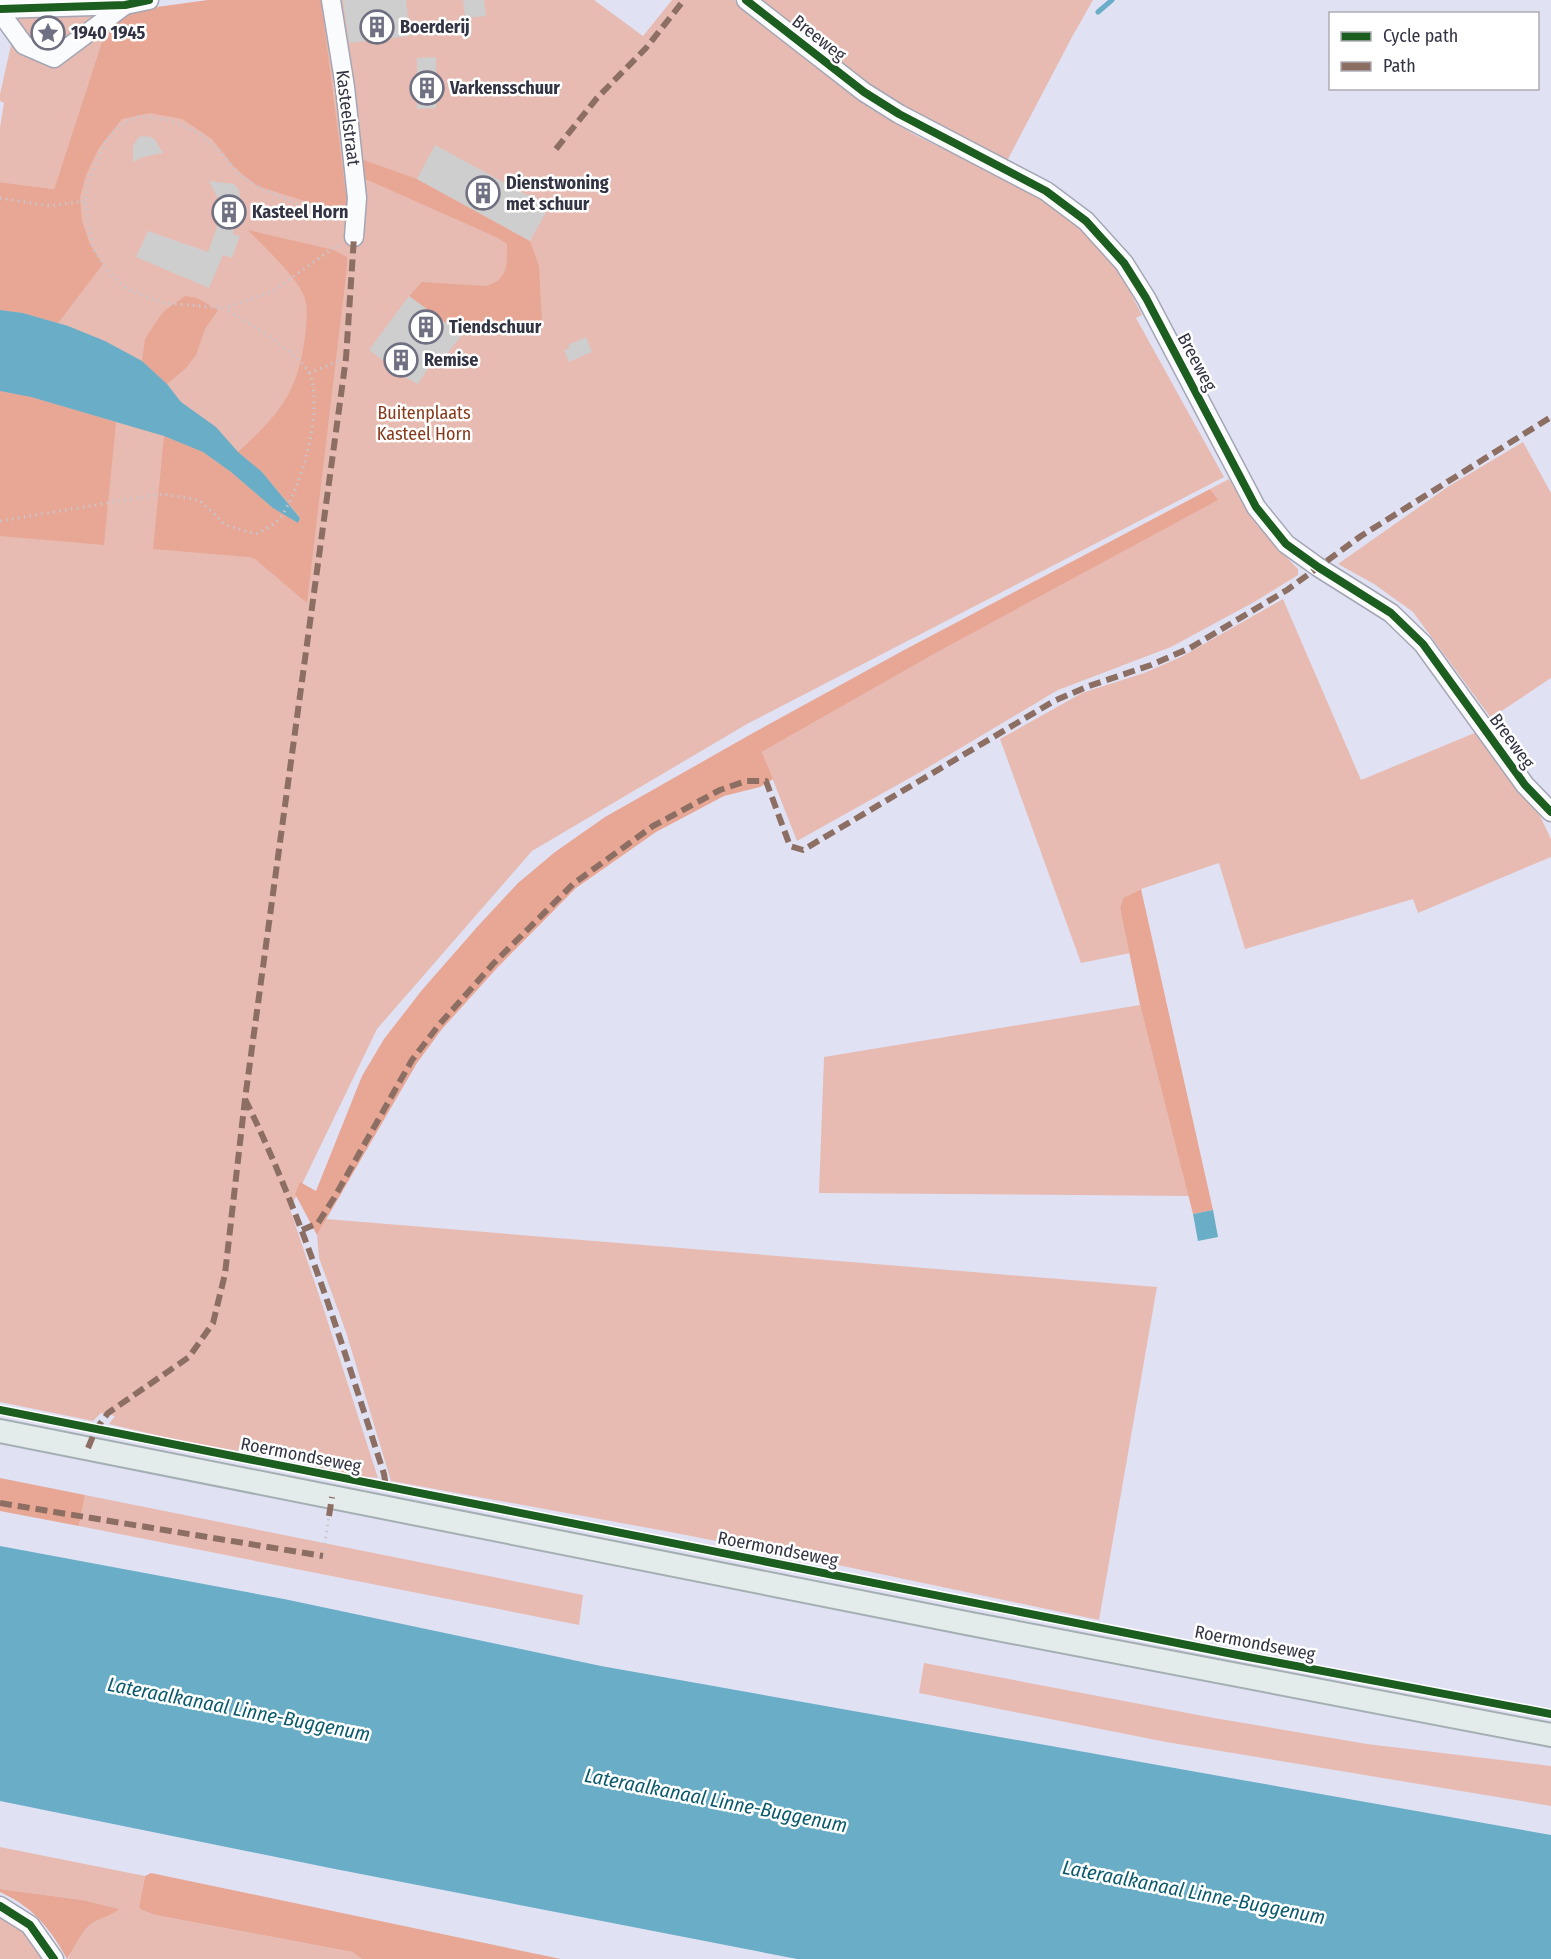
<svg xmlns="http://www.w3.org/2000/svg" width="1551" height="1959" viewBox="0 0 1551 1959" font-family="'Fira Sans Condensed',sans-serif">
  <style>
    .green { fill: #e7bbb2 }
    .forest { fill: #e8a795 }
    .water { fill: #6aadc6 }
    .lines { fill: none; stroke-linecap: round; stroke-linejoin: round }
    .stream { stroke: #6aadc6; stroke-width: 5 }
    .building { fill: #cecece }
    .minor-casing { stroke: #a5a6b5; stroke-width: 21 }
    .major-casing { stroke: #a4afb3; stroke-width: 26 }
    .path { stroke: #c6c7ce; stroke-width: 3; stroke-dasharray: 1.5 4.5; stroke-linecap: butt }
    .minor { stroke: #fafbfd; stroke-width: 18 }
    .major { stroke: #e4ebeb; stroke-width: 22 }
    .quiet { stroke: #8d6e63; stroke-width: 6; stroke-dasharray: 12 6; stroke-linecap: butt }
    .cycleway-casing { stroke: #fff; stroke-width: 11 }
    .cycleway { stroke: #1b5e20; stroke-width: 8 }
    .labels { text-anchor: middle; stroke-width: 5; stroke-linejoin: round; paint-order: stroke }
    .poi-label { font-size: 18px; font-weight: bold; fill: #323343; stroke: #fff; text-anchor: start }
    .street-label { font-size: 18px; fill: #323343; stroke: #fff }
    .park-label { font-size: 18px; fill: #873a1b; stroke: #fff }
    .water-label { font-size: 20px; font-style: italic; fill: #0a5a6e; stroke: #fff }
  </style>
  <rect width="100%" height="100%" fill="#e0e2f4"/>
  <g class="green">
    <polygon points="222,0 594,0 643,36 672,0 734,0 868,107 915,135 1041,197 1081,227 1117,267 1142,315 1136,318 1224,477 747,724 532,851 377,1029 290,1209 324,1310 378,1478 356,1476 293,1461 177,1440 109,1424 115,1416 101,1413 93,1421 0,1402 0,184 56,192"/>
    <polygon points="761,0 1093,0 1072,37 1007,161 902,108 850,71"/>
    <polygon points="105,12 53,53 28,41 9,15"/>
    <polygon points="107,26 54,189 0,182 0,128 4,103 0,101 0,94 11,45 54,65"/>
    <polygon points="1523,442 1551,493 1551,678 1491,718 1413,612 1374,584 1338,564 1449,486"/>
    <path d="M1229,479c20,33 42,63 69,90v6l-42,26 -85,46 -113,43 -141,84 -120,67 -35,-89 174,-99 281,-153 -7,-11z"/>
    <polygon points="1283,599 1361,780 1477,732 1540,816 1551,839 1551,857 1418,913 1413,899 1245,949 1219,863 1141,889 1123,898 1120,908 1130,953 1081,963 1000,739 1082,693 1144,673 1181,657"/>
    <polygon points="1140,1005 1189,1196 819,1193 824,1057"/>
    <polygon points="326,1219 1157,1287 1099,1620 819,1561 665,1531 391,1481 346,1332 319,1258 317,1235"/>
    <polygon points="85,1495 583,1595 579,1625 79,1526"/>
    <polygon points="924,1663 1214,1718 1367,1744 1551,1766 1551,1806 1166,1742 919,1693"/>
    <path d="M0,1847l145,29 -6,30 2,4 14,5 197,37 10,7h-294c7,-15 14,-30 29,-39 7,-4 15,-5 21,-11l-35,-9 -83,-11z"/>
    <polygon points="0,1916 24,1931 44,1959 0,1959"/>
  </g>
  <g class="forest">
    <polygon points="208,0 321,0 349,218 308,202 257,186 234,167 212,139 182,119 150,113 122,119 99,148 86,175 80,197 82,221 90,244 103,264 58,323 23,313 0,310 0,182 54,189 107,26 127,11"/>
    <path d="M361,159l56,20 113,62 9,25 3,57 -51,-2 -29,14 -53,-39 13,-14 63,4c24,-5 22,-23 22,-42l-11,-7 -133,-59z"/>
    <path d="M248,230l86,20 13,7v10l-40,336 -52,-44 -7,-2 -95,-8 11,-113 39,16 28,20 42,36 25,15 2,-6 -38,-45 -24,-20c41,-38 59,-57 67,-115 1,-13 4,-28 -1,-41 -7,-19 -41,-50 -56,-66z"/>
    <polygon points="185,296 197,298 218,310 205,329 196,355 185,369 167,384 142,361 145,339 154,325 164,311"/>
    <polygon points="0,391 31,397 116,422 104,545 0,536"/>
    <polygon points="1210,489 1218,500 936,653 762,752 773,779 760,787 724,796 656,832 576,888 497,968 442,1029 417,1063 317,1235 295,1194 300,1182 316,1191 362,1076 384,1039 422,990 478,926 518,883 555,852 605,817 753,733 906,649"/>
    <polygon points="1141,889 1213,1210 1193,1214 1140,1005 1120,908 1123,898"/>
    <polygon points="0,1478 85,1495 79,1526 0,1511"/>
    <polygon points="151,1873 561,1959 362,1959 352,1952 155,1915 141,1910 139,1906 145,1876"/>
    <path d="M0,1889l83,11 36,9c-9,8 -22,9 -30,17 -10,9 -15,23 -22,33 -17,-31 -34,-52 -67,-67z"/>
  </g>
  <g class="water">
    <polygon points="0,310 23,313 68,326 105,341 142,361 167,384 181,402 216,427 238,452 262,472 300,518 298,523 273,508 231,472 203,452 164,436 31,397 0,391"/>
    <polygon points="1213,1210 1218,1237 1198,1241 1193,1214"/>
    <polygon points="0,1546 284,1599 601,1666 1551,1835 1551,1959 797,1959 330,1868 0,1801"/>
  </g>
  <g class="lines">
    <polyline class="stream" points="1098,12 1112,0"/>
  </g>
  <g class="building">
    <polygon points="343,0 406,0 410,36 349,43"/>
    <polygon points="463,0 484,0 486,16 465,18"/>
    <polygon points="436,57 436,108 417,109 417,58"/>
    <polygon points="142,136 151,137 155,140 163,153 143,157 133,162 133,146 138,138"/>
    <polygon points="435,145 549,207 530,241 417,179"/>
    <polygon points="209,181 234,184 239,190 240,199 233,234 240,236 232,258 223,255 209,288 136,257 148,231 208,252 217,227 221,204"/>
    <polygon points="409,296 462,335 443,359 437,355 418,384 406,378 369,350"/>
    <polygon points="586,337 592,352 569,362 564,350 570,348 568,345"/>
  </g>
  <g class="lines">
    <defs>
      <g id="minor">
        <polyline points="331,0 345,87 357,198 354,237"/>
        <polyline points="746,0 864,92 899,114 1046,191 1086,221 1124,263 1146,298 1256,507 1286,544 1318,567 1391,613 1423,644 1525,785 1551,812"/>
        <polyline points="0,9 125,5 149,0"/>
        <polyline points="0,12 24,45 54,58 125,5"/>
        <polyline points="0,1906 30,1925 54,1959"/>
      </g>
      <polyline id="major" points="0,1431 971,1624 1551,1735"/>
    </defs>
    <use href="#minor" class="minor-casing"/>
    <use href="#major" class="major-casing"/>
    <g class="path">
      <polyline points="0,198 50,206 85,201"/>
      <polyline points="339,246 336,246 273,291 225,308 162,303 127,289 108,272 93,248 85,201 89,181 106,140 120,126 139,116 168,120 196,132 221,152 239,175 262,189 339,222"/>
      <polyline points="309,373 346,358"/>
      <path d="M0,521l162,-27 37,6 27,25 30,9c7,-4 18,-9 23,-15 22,-27 46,-114 30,-146 -10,-21 -63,-51 -84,-65"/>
      <polyline points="323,1556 329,1516"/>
    </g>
    <use href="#minor" class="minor"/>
    <use href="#major" class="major"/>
    <g class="quiet">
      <polyline points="556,149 597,98 646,48 684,0"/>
      <path d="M245,1099c59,120 98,248 139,375l2,13"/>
      <polyline points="302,1230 318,1223 334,1198 412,1060 438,1026 493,964 573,884 653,826 720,790 746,781 766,781 790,846 803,850 1054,701 1089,686 1151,665 1190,648 1287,590 1361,536 1551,417"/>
      <polyline points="88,1448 96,1429 108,1413 189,1357 213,1323 225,1274 245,1099 346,358 354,237"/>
      <polyline points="0,1503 323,1556"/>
      <polyline points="329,1516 332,1497"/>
    </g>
    <defs>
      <g id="cycleway">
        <polyline points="746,0 864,92 899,114 1046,191 1086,221 1124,263 1146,298 1256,507 1286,544 1318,567 1391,613 1423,644 1525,785 1551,812"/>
        <polyline points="0,9 125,5 149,0"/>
        <polyline points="0,1410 1248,1657 1551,1714"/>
        <polyline points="0,1906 30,1925 54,1959"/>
      </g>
    </defs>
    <use href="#cycleway" class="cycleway-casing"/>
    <use href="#cycleway" class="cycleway"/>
  </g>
  <defs>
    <symbol id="building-ring" viewBox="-11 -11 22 22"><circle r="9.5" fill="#fff" stroke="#6f7081" stroke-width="1.5"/><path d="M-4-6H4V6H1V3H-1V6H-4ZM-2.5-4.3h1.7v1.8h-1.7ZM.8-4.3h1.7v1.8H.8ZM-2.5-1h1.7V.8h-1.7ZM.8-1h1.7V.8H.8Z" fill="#6f7081"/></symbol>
    <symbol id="sight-ring" viewBox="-11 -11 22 22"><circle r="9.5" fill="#fff" stroke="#6f7081" stroke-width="1.5"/><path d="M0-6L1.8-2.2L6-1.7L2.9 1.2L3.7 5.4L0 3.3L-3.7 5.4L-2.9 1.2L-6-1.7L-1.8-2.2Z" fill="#6f7081"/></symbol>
  </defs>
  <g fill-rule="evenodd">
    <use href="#building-ring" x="358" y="8" width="38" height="38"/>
    <use href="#sight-ring" x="29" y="14" width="38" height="38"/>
    <use href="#building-ring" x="408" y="69" width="38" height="38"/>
    <use href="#building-ring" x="464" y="174" width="38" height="38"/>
    <use href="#building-ring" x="210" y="193" width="38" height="38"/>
    <use href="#building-ring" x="407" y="308" width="38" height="38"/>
    <use href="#building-ring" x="382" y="341" width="38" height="38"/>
  </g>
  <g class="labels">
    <g class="poi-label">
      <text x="400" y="33">Boerderij</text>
      <text x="71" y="39">1940 1945</text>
      <text x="450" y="94">Varkensschuur</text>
      <text x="506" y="189">Dienstwoning<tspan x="506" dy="21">met schuur</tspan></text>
      <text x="252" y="218">Kasteel Horn</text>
      <text x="449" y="333">Tiendschuur</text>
      <text x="424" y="366">Remise</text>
    </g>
    <g class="street-label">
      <text transform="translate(819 38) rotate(38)" y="6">Breeweg</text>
      <text transform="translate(348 118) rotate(83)" y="6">Kasteelstraat</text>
      <text transform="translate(1197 362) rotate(62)" y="6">Breeweg</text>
      <text transform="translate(1512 741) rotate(54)" y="6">Breeweg</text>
      <text transform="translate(301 1455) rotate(11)" y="6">Roermondseweg</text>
      <text transform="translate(778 1549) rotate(11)" y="6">Roermondseweg</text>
      <text transform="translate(1255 1643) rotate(11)" y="6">Roermondseweg</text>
    </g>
    <g class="park-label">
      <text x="424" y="419">Buitenplaats<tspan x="424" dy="21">Kasteel Horn</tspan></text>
    </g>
    <g class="water-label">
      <text transform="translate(239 1709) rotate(11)" y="7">Lateraalkanaal Linne-Buggenum</text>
      <text transform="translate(716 1800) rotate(11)" y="7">Lateraalkanaal Linne-Buggenum</text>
      <text transform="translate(1194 1892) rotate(11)" y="7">Lateraalkanaal Linne-Buggenum</text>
    </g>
  </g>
  <rect x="1329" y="12" width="210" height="78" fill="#ffffff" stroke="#adadb4" stroke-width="1.5"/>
  <rect x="1341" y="32" width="30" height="9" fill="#1b5e20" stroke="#adadb4" stroke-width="1.5"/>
  <text x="1383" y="42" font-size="18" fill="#323343">Cycle path</text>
  <rect x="1341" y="62" width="30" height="9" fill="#8d6e63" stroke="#adadb4" stroke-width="1.5"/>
  <text x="1383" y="72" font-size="18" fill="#323343">Path</text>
</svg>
